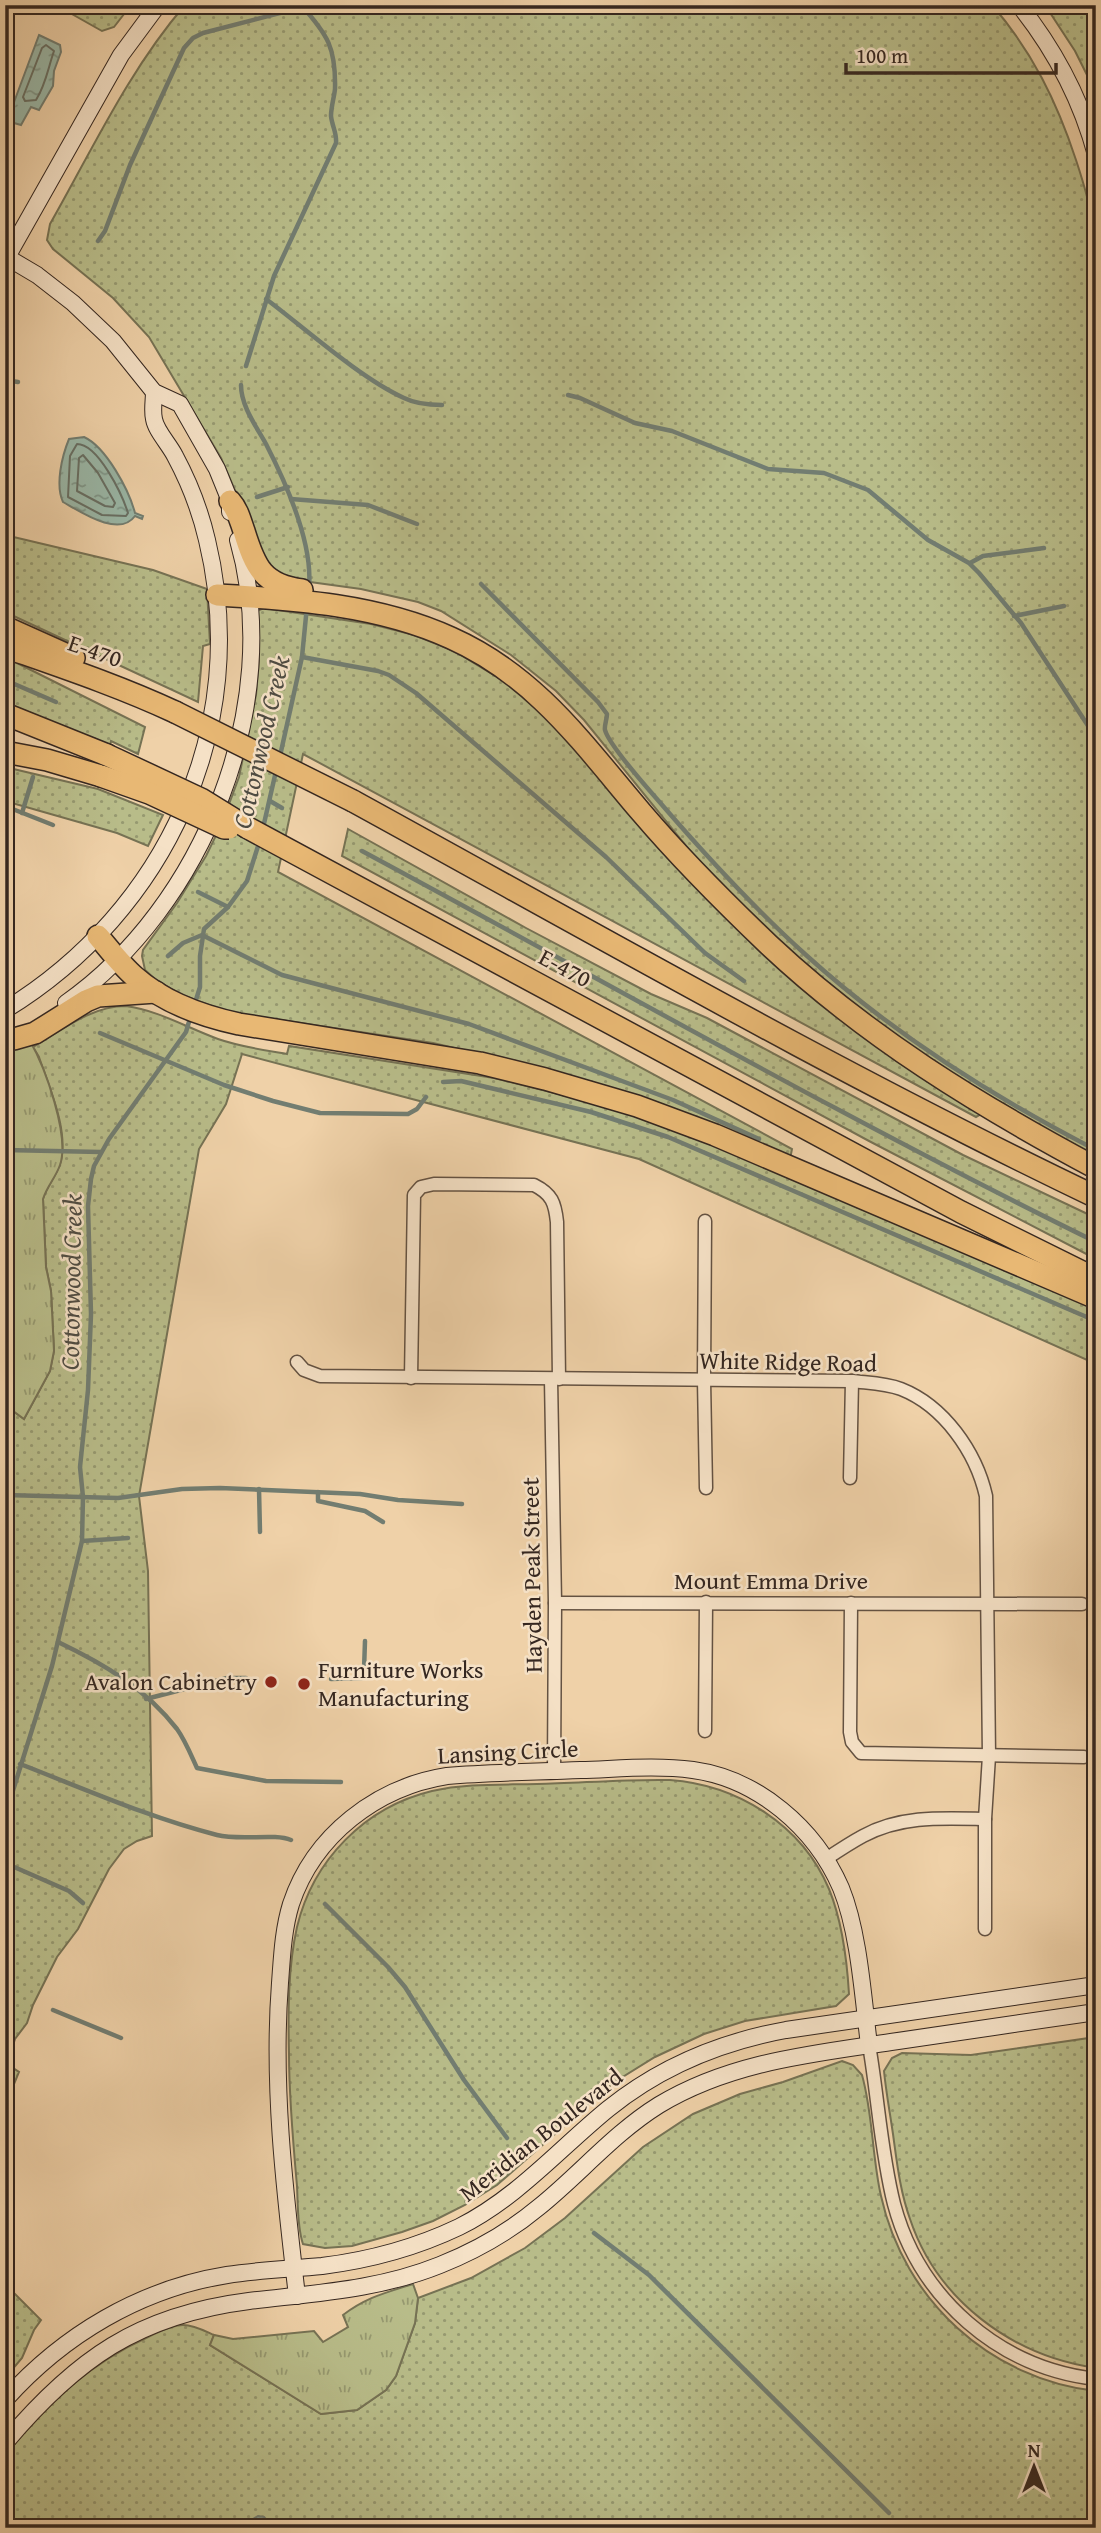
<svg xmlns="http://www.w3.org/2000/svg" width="1101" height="2533" viewBox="0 0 1101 2533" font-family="'Gentium Book Plus',serif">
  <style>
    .grass { fill: url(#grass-dots); stroke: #767254; stroke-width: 2 }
    .park { fill: url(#park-tufts); stroke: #767254; stroke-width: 2 }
    .water { fill: url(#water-ripples); stroke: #727d71; stroke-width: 2 }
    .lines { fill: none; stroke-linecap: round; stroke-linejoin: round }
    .shore { stroke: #686f64; stroke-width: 2 }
    .stream { stroke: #727d71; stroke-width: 4.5 }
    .street-casing { stroke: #645242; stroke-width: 15 }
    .secondary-casing { stroke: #352720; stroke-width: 18 }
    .highway-casing { stroke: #352720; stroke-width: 24 }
    .street { stroke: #f5e1c6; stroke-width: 12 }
    .secondary { stroke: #f5e1c6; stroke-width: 16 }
    .highway { stroke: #e8b874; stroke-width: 21 }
    .highway-bridge-casing { stroke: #352720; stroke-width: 24; stroke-linecap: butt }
    .highway-bridge { stroke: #e8b874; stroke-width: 21 }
    .poi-dot { fill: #8f2418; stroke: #f5e1c6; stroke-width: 2.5 }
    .labels { text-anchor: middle; stroke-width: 5; stroke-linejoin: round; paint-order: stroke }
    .street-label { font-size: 24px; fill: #352720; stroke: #f5e1c6 }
    .poi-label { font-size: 24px; fill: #352720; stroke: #f5e1c6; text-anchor: start }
    .water-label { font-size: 26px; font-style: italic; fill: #4e4b42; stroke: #f5e1c6 }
  </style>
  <defs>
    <pattern id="grass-dots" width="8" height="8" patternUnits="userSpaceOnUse" patternTransform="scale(1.75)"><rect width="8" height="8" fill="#b8bc89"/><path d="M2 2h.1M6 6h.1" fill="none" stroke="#969970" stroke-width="1.8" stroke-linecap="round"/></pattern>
    <pattern id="park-tufts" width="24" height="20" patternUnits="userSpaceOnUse" patternTransform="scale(1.75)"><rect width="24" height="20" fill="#b8bc89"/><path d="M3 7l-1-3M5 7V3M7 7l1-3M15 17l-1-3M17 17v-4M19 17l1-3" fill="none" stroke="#969970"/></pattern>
    <pattern id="water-ripples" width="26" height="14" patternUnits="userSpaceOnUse" patternTransform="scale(1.75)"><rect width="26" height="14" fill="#9ab7a7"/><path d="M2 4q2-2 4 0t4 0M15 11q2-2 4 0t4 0" fill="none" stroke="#7e9588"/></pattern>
  </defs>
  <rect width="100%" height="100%" fill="#efd1a8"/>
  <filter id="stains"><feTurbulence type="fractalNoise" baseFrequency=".00286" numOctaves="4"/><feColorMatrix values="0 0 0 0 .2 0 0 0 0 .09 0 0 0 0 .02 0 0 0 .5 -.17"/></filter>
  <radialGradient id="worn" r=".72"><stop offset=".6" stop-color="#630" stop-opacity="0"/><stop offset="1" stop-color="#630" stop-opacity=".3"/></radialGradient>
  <g class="grass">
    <polygon points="56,5 131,5 114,27 102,31"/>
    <path d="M185,5h807c40,46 65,97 84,155 8,24 15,47 18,72l2,925 -85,-44 -109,-70 -118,-96 -89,-90 -111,-137 -28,-29 -45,-36 -70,-44 -23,-9 -57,-13 -80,-11 -11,-7 -49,-113 -72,-121 -36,-39 -60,-49 -6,-9 3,-16c42,-74 79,-154 135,-219z"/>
    <polygon points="1045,5 1096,5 1096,93 1075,51"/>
    <polygon points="5,535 153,570 207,589 210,644 203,646 198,702 5,612"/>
    <polygon points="264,608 371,624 414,635 454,651 512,686 552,721 641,827 981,1114 976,1117 303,754 278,872 792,1149 790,1159 489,1056 433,1043 228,1012 182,995 155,979 145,970 142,956 143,950 177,903 206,856 222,823 239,777 256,695 259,661 257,611"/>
    <polygon points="5,657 145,727 138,754 111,741 110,746 5,704"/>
    <polygon points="5,767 98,789 163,815 148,846 117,833 5,801"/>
    <polygon points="348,829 526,928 651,994 707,1018 963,1155 1096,1218 1096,1259 869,1141 342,856"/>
    <path d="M126,1006c31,4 62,22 92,33 23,8 45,11 69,15l2,-8 205,32 121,30 90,33 391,166v57l-457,-205 -397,-105 -16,50 -27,45 -60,347 9,75 4,265 -15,5 -13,8 -15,20 -31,60 -21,28 -24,48 -6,18 -12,16 -8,25 12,8 -14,34v-701l19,14 26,-48 4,-20 -3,-60 -5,-24 -3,-68c4,-13 13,-23 17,-35 10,-31 -11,-77 -21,-107l-6,-10c29,-17 58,-41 93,-41z"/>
    <path d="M670,1780c68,5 132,45 159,109 13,32 18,71 20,105l-13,12 -91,15 -41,13 -49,23 -42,26 -116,102 -32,20 -32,16 -31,11 -50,14 -27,2 -22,-4c-6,-18 -5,-40 -6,-58 -4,-44 -8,-88 -8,-132 -1,-42 -1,-87 8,-127 16,-67 68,-120 135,-136 34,-8 71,-6 105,-7 44,-1 89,-5 133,-4z"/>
    <path d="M1096,2037v331c-84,-12 -159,-68 -186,-149 -10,-28 -13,-56 -17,-85 -3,-21 -7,-42 -9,-63l8,-13 10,-5 69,2z"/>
    <path d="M842,2061l11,4 9,10c11,39 10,82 19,121 23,104 109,183 215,195v137h-1091v-72c38,-50 85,-93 143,-119 11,-5 23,-12 35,-12 11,0 22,6 31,10l-4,10 111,69 36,-4 29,-20 10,-14 19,-53 3,-25 53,-20 54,-30 40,-30 78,-71 50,-33 47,-20 43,-12z"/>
    <polygon points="5,2284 41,2320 34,2330 22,2358 5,2378"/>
  </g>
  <g class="park">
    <path d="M30,1041c15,26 40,95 30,124 -4,12 -13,21 -17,34l3,68 5,24 3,60 -4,20 -26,48 -19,-14v-352z"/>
    <path d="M413,2284l5,14 -3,25 -19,53 -10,14 -29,20 -36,4 -111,-69 4,-10 19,4 81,-8 9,11 25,-15 -5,-12c24,-18 42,-22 70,-31z"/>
  </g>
  <g class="water">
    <polygon points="39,35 60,45 61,52 54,71 53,86 39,110 31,107 21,125 7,121"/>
    <path d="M84,437c22,10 45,53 51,76l8,3 -1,3 -7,-3c-16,22 -54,-4 -72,-14 -8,-17 -1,-46 6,-63z"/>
    <polygon points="258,2516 264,2517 274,2528 239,2528"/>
  </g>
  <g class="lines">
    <g class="shore">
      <path d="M46,45l8,6c-6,17 -8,33 -18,49l-11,1 -2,-4 19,-49z"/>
      <path d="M77,444c21,0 45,50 51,69l-2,3 -24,-1 -34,-18 2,-41z"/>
      <polygon points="83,455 98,473 115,503 113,507 105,506 77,491 79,458"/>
    </g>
    <g class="stream">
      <polyline points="98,241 105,231 130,165 184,48 193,38 203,33 303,7"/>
      <path d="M266,299c40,30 94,79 138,99 12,6 25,7 38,7"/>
      <polyline points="5,366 7,367"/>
      <path d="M246,366l28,-90 62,-133c1,-10 -4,-17 -5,-27 0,-9 3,-18 4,-27 1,-41 -7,-54 -34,-84"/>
      <polyline points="5,380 18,382"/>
      <path d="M241,385c0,21 15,41 25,59 20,39 47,99 43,143"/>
      <polyline points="568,395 580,398 635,423 672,431 768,469 824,473 868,490 928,540 969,563 979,573 1021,623 1096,738"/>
      <polyline points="257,497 288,487"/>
      <polyline points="291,499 368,505 417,524"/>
      <polyline points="970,563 983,556 1044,548"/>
      <path d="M481,584l117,118 9,12c0,5 -3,12 -2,16 4,16 46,62 58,76 45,52 92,103 143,149 86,78 187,142 290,195"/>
      <polyline points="1014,616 1064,606"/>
      <polyline points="302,657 378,671 389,675 416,693 606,857 705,953 744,981"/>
      <polyline points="5,680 56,702"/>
      <polyline points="280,756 302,657 307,606"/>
      <polyline points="270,801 282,808"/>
      <polyline points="5,806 53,825"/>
      <polyline points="22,813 33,777"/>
      <polyline points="263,828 276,771"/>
      <path d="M362,851c244,131 485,269 734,391"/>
      <polyline points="198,892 228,907"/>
      <polyline points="168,956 183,943 202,935 282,975 469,1024 673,1100 759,1139"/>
      <polyline points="195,1003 200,987 200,956 204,929 228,907 247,881 259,843"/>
      <polyline points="100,1033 224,1085 273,1101 320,1113 408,1114 417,1109 426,1097"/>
      <polyline points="443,1082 461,1081 591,1112 668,1137 1096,1321"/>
      <polyline points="5,1150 101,1152"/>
      <polyline points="259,1489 260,1532"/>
      <polyline points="318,1492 318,1501 365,1511 383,1522"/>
      <polyline points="5,1495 118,1498 182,1489 220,1488 360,1494 398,1500 462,1504"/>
      <polyline points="82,1541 128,1538"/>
      <path d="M58,1642c46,22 87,46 119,87 8,11 14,26 20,39l69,13 75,1"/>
      <polyline points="331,1679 362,1678 364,1670 365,1641"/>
      <polyline points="146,1699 227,1678 246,1678"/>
      <path d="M20,1764c65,25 130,54 197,71 24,6 57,-2 74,5"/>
      <polyline points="5,1816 52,1666 82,1541 83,1497 80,1467 88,1390 91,1314 88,1206 91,1179 94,1166 109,1139 186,1032 191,1015"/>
      <polyline points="5,1863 69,1891 83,1903"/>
      <polyline points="325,1904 388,1967 405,1987 464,2080 507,2138"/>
      <polyline points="53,2010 121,2038"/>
      <polyline points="594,2233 649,2275 889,2513"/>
    </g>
    <defs>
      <g id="street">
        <polyline points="705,1221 704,1380 706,1488"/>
        <path d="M297,1362l7,8 16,6 532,5c16,2 33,2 49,8 43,17 75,63 85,107l3,260 -4,63v110"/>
        <path d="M411,1378l3,-183 7,-8 13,-3 100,1c18,9 21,18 23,37l2,157"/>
        <polyline points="551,1379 555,1603 554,1771"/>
        <polyline points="850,1478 852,1381"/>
        <polyline points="555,1603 1082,1604"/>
        <polyline points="851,1603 850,1732 852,1742 861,1753 1084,1757"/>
        <polyline points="705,1731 706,1602"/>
        <path d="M826,1859c12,-8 24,-16 37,-23 38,-21 81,-18 122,-17"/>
        <path d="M869,2045c9,52 12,108 25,159 25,94 105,164 202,175"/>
      </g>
      <g id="secondary">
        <path d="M1019,5c36,45 62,94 77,150"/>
        <polyline points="5,256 37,275 73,303 113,341 154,392 180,404 217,469 230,501 230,512"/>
        <polyline points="7,257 121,55 158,5"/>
        <path d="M66,1003c137,-96 219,-299 172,-463"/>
        <path d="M5,1010c162,-99 247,-284 202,-470 -7,-30 -18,-58 -32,-84 -6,-12 -19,-25 -21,-37 -2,-8 0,-19 0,-27"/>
        <path d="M297,2296c-12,-103 -25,-209 -17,-313 2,-26 3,-53 11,-79 23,-69 86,-117 156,-128 45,-4 89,-4 134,-6 36,-1 75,-5 112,0 65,9 122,58 148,118 18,44 22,109 28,157"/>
        <path d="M5,2400c58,-65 135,-111 222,-125 31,-5 63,-6 95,-9 48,-6 93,-18 137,-39 58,-29 100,-78 149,-118 52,-42 112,-67 178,-79l310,-45"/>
        <path d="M5,2443c71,-84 133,-128 244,-142 66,-8 129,-11 191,-36 35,-14 69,-33 99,-58 41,-33 75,-74 120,-102 71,-43 152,-51 232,-63 68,-10 137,-20 205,-30"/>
      </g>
      <g id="highway">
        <path d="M230,501c8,9 10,19 14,30 11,36 19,54 58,59"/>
        <path d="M217,595c78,4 162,10 234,43 85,38 132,106 190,174 40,47 84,91 128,133 98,92 209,160 327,223"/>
        <polyline points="5,627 74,658"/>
        <path d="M5,647c57,20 114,39 170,65"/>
        <polyline points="5,714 107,755"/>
        <polyline points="5,752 47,760 101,776"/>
        <path d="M353,801c246,135 490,275 743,396"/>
        <polyline points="248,828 961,1212 1096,1279"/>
        <path d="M98,936c12,14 23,29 37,41 28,25 67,39 104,47l241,39 65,16 92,27 78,29 381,163"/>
        <polyline points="14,1039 35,1033 86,1001 98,996 156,992"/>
      </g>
    </defs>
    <use href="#street" class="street-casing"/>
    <use href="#secondary" class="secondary-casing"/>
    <use href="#highway" class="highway-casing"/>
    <use href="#street" class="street"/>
    <use href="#secondary" class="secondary"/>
    <use href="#highway" class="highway"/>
    <defs>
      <g id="highway-bridge">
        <polyline points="175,712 353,801"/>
        <polyline points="107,755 201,799 248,828"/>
        <polyline points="101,776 149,793 224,828 229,828"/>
      </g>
    </defs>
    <use href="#highway-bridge" class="highway-bridge-casing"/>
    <use href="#highway-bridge" class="highway-bridge"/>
  </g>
  <g class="poi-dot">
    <circle cx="271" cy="1682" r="7"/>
    <circle cx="304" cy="1684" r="7"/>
  </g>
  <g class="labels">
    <g class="street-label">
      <text transform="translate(95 651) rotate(19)" y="8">E-470</text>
      <text transform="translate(565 968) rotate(28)" y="8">E-470</text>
      <text transform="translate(788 1362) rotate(1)" y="8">White Ridge Road</text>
      <text transform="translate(532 1575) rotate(-91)" y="8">Hayden Peak Street</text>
      <text x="771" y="1589">Mount Emma Drive</text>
      <text transform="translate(508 1752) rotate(-3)" y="8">Lansing Circle</text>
      <text transform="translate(541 2135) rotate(-38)" y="8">Meridian Boulevard</text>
    </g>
    <g class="poi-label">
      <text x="318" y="1678">Furniture Works<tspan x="318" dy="28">Manufacturing</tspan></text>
      <text x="257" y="1690" text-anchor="end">Avalon Cabinetry</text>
    </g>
    <g class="water-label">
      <text transform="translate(261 742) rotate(-77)" y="9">Cottonwood Creek</text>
      <text transform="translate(71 1282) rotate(-89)" y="9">Cottonwood Creek</text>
    </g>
  </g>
  <rect width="1101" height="2533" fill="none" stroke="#efd1a8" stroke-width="28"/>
  <rect x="7" y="7" width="1087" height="2519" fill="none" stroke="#352720" stroke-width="3.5"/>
  <rect x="14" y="14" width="1073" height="2505" fill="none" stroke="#352720" stroke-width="2"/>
  <g transform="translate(1034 2467)" stroke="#f5e1c6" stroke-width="5" paint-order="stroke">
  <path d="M0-5L12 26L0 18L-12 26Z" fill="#352720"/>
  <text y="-10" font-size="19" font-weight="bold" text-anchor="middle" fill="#352720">N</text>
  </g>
  <path d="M846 63v10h210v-10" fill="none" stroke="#352720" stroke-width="3.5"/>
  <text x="856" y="63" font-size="21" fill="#352720" stroke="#f5e1c6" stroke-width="5" paint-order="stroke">100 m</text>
  <rect width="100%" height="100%" filter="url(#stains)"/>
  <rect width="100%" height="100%" fill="url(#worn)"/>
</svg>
